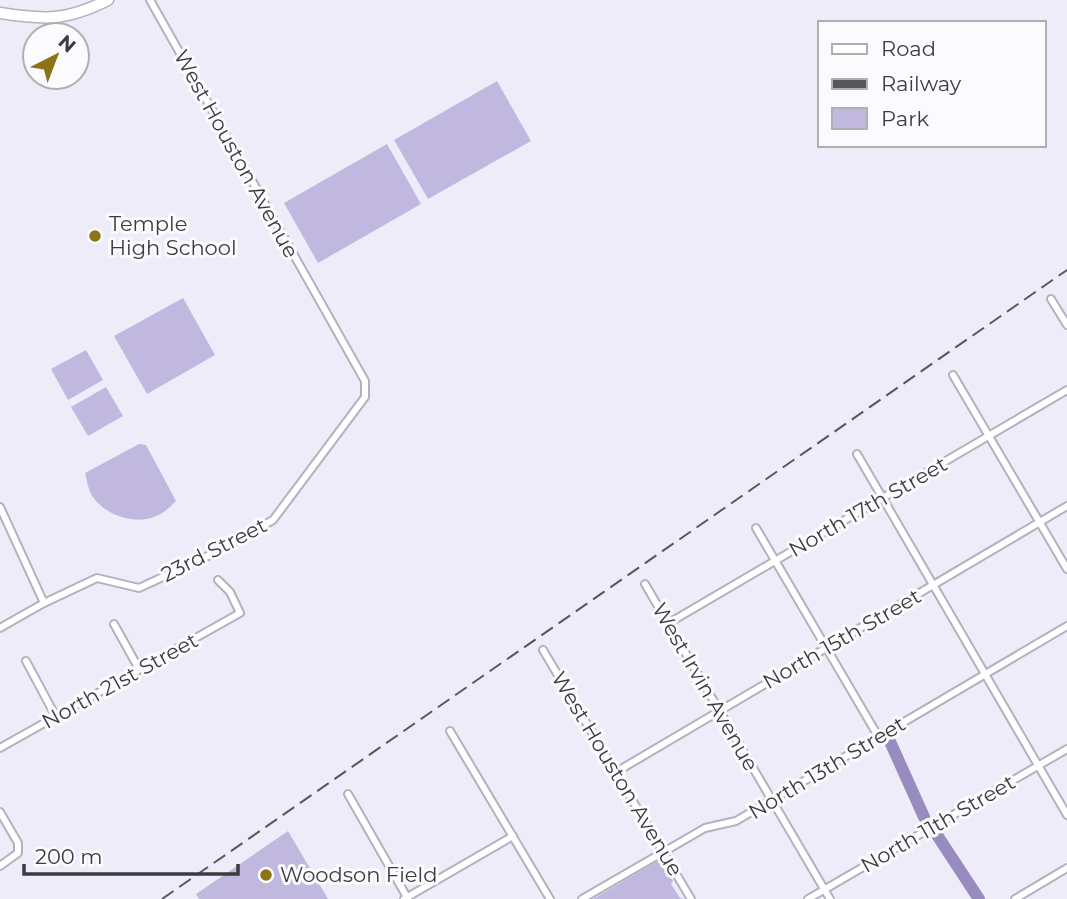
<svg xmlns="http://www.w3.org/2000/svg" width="1067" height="899" viewBox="0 0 1067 899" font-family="Montserrat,sans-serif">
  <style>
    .green { fill: #c1b8df }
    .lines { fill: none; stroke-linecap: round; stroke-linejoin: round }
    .river { stroke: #988bc0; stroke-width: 12 }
    .street-casing { stroke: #b4b1be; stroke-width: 10 }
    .secondary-casing { stroke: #b4b1be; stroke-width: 13 }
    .street { stroke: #fff; stroke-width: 6 }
    .secondary { stroke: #fff; stroke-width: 10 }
    .rail { stroke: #57565d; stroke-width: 2; stroke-dasharray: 14 7; stroke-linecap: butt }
    .poi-dot { fill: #8c7317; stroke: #fbfbfe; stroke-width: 2.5 }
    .labels { text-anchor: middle; stroke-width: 6; stroke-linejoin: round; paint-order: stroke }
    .street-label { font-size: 21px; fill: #3c3b40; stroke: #fbfbfe }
    .poi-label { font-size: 21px; fill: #3c3b40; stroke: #fbfbfe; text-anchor: start }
  </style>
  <rect width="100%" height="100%" fill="#efecfa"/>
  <g class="green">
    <polygon points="497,81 531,141 428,199 394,140"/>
    <polygon points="387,144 421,204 318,263 284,203"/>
    <polygon points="183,298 215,355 147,394 114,336"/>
    <polygon points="86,350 103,380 68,400 51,369"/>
    <polygon points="106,387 123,416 88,436 71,407"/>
    <path d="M139,444l7,1 30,56c-6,6 -13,13 -22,16 -21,8 -52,-3 -63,-23 -3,-6 -4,-14 -6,-21z"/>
    <polygon points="288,831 328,899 199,899 196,894"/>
    <polygon points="661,859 673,881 671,884 680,898 684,899 593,899"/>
  </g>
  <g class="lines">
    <g class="river">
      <polyline points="888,737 924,817"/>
      <polyline points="935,832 979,899"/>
    </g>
    <defs>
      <g id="street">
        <polyline points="1051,299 1067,325"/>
        <polyline points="953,375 1067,569"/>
        <polyline points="857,454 1067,815"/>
        <polyline points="0,507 44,603"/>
        <polyline points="756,528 878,736"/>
        <polyline points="645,584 830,899"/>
        <polyline points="667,621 674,620 1067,390"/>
        <polyline points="114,624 139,669"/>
        <polyline points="0,628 44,603 97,578 139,588 204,558 273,520 365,397 365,381 150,0"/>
        <polyline points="543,650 691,899"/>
        <polyline points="26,661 56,717"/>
        <polyline points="450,731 550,899"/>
        <polyline points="0,748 240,613 230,592 218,580"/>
        <polyline points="616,772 1067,506"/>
        <polyline points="348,794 408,899"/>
        <polyline points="0,812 18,843 18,853 0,866"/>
        <polyline points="404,899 513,836"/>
        <polyline points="582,899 705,828 736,821 1067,626"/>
        <polyline points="808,899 1067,749"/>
        <polyline points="1015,899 1067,868"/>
      </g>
      <path id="secondary" d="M0,13c45,7 66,8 108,-13"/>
    </defs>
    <use href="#street" class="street-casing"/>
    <use href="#secondary" class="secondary-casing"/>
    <use href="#street" class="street"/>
    <use href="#secondary" class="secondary"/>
    <polyline class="rail" points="162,899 1067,270"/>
  </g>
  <g class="poi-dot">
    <circle cx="95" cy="236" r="7"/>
    <circle cx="266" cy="875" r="7"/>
  </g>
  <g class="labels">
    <g class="street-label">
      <text transform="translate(236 154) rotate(61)" y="7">West Houston Avenue</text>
      <text transform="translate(868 507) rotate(-30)" y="7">North 17th Street</text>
      <text transform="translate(214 550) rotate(-27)" y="7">23rd Street</text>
      <text transform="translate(842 639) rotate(-30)" y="7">North 15th Street</text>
      <text transform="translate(120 681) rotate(-29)" y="7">North 21st Street</text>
      <text transform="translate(705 687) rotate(60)" y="7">West Irvin Avenue</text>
      <text transform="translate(827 768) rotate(-31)" y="7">North 13th Street</text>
      <text transform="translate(617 774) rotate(59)" y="7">West Houston Avenue</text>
      <text transform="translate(938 824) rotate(-30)" y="7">North 11th Street</text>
    </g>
    <g class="poi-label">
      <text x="109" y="231">Temple<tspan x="109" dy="24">High School</tspan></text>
      <text x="280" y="882">Woodson Field</text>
    </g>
  </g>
  <rect x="818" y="21" width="228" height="126" fill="#fbfbfe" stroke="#afaeb2" stroke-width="2"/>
  <rect x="832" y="44" width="35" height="10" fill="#ffffff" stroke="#afaeb2" stroke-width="2"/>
  <text x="881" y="56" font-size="21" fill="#3c3b40">Road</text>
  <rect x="832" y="79" width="35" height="10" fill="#57565d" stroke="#afaeb2" stroke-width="2"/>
  <text x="881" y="91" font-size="21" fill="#3c3b40">Railway</text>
  <rect x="832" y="108" width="35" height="21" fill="#c1b8df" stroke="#afaeb2" stroke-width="2"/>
  <text x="881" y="126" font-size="21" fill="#3c3b40">Park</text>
  <g transform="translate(56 56) rotate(42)"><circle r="33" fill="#fbfbfe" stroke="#afaeb2" stroke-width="2"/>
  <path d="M0-5L12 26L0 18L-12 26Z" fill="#8c7317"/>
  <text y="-10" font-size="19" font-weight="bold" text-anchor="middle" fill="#3c3b40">N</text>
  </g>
  <path d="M24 864v10h214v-10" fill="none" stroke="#3c3b40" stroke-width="3.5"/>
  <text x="35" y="864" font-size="21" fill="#3c3b40" stroke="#fbfbfe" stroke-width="5" paint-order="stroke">200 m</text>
</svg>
